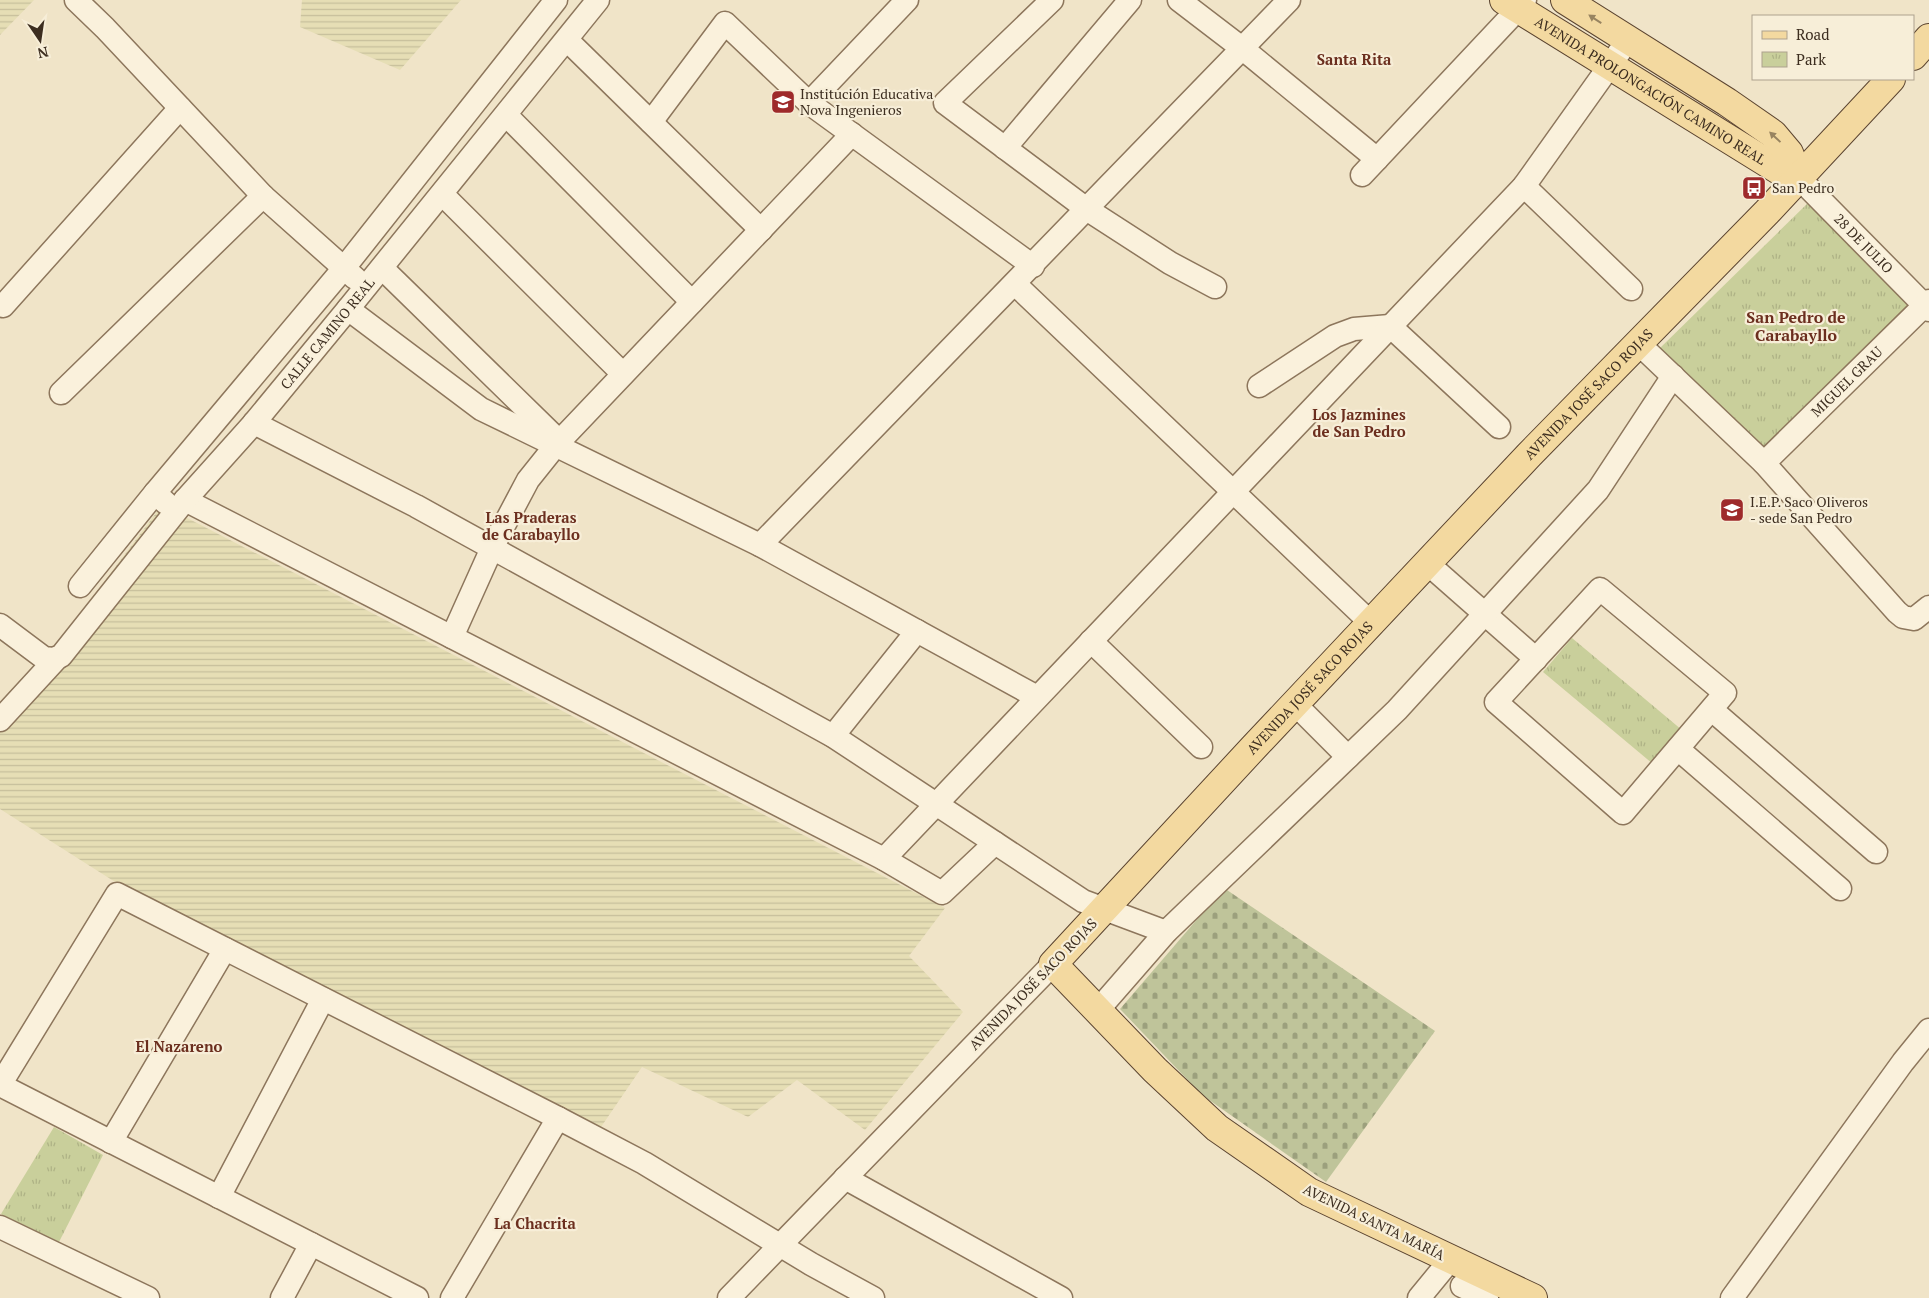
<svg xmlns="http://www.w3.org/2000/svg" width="1929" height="1298" viewBox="0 0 1929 1298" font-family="'PT Serif',serif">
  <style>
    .farmland { fill: url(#farmland-rules) }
    .cemetery { fill: url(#cemetery-stones) }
    .park { fill: url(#park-tufts) }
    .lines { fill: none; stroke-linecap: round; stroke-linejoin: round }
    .minor-casing { stroke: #8d765c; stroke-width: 25 }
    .major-casing { stroke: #5b4430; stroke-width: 30 }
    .minor { stroke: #faf1dc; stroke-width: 22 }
    .major { stroke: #f3d9a0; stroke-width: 28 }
    .oneway { fill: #988460 }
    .labels { text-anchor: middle; stroke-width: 4.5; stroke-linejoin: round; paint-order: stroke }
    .street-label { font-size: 14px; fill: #3d2e20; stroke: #f7eed8 }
    .poi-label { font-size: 14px; fill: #3d2e20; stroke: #f7eed8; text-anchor: start }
    .neighbourhood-label { font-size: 15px; font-weight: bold; fill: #6b2e1e; stroke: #f7eed8 }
    .quarter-label { font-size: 16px; font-weight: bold; fill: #6b2e1e; stroke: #f7eed8 }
  </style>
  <defs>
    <pattern id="farmland-rules" width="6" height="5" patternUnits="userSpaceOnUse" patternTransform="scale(1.25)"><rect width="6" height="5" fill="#e6deb5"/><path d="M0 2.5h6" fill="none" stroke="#c6bf9b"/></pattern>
    <pattern id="cemetery-stones" width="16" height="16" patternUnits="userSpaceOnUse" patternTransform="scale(1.25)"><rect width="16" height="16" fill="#bfc49a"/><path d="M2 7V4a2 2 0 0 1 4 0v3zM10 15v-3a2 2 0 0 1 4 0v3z" fill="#9ca07d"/></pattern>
    <pattern id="park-tufts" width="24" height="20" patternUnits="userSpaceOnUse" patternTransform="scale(1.25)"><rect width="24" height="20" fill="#c9cf9b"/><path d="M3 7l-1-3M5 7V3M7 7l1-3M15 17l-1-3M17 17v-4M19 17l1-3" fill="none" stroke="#aeb285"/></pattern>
  </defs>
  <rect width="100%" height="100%" fill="#f0e4c8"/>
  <g class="farmland">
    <polygon points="0,0 34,0 0,35"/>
    <polygon points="302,0 461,0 400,70 300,27"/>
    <polygon points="162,505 945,908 909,956 963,1012 865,1130 797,1080 748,1117 642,1067 601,1127 112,880 0,809 0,719 46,648 55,647"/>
  </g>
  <polygon class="cemetery" points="1224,888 1435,1031 1326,1182 1202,1095 1120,1009"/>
  <g class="park">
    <polygon points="1810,201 1915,307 1764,455 1659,349"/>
    <polygon points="1572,638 1682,730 1653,764 1543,672"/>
    <polygon points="54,1127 103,1155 59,1242 1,1214"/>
  </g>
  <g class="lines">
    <defs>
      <g id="minor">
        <polyline points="76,0 105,28 263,196 355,278"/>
        <polyline points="1052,0 945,103 1088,210 1170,263 1215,287"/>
        <polyline points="1179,0 1243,49 1377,159"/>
        <polyline points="567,40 761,230"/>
        <polyline points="809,103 907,0"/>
        <polyline points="506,115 692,302"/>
        <polyline points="651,122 725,23 809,103 1033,266"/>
        <polyline points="1005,148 1130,0"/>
        <polyline points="1362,175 1518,9 1525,0"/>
        <path id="s1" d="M1799,178l130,132"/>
        <polyline points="1524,186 1631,289"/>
        <polyline points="442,194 623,374"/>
        <polyline points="382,268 557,439"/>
        <polyline points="1015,284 1371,623"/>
        <polyline points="3,306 180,108"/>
        <polyline points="348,309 481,409 760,545 1037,697"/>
        <polyline points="1638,343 1764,463 1897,612 1903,617 1914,619 1929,607"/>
        <polyline points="1259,386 1335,336 1354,329 1390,326 1499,427"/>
        <polyline points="61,393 263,196"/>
        <polyline points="254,423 416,506 833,736 1083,901 1166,932"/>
        <path id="s2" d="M1764,463l165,-162"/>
        <polyline points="155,493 344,268 556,0"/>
        <polyline points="185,500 884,859 942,893 995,843"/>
        <polyline points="760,545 1289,0"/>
        <polyline points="1427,563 1536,659"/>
        <polyline points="80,586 155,493 166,503"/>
        <polygon points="1600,589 1725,693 1623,813 1496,702"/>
        <path id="s3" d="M0,625l44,33 9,1 8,-3 124,-156 69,-77 94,-114 250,-309"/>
        <polyline points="452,637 492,548 528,480 556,445 852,134"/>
        <polyline points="1091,641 1201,747"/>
        <polyline points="1295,704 1348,757"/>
        <polyline points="1712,710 1876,852"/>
        <polyline points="0,720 57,658"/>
        <polyline points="833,736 917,631"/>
        <polyline points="1678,749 1840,889"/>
        <polyline points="884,859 1524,186 1628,40"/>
        <polyline points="1098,1010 1166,932 1397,710 1598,490 1673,376"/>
        <polyline points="0,1085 117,894 558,1118 644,1163 811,1264 873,1298"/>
        <polyline points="0,1085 417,1298"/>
        <polyline points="111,1142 225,949"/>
        <polyline points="845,1178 1061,1298"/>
        <polyline points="219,1197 323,999"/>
        <polyline points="0,1227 148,1298"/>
        <polyline points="1462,1286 1487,1298"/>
        <polyline points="282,1298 311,1244"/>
        <polyline points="452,1298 558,1118"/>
        <polyline points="729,1298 1053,964"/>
        <polyline points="1419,1298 1451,1259"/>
        <polyline points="1732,1298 1903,1062 1929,1030"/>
      </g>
      <g id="major">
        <path id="s4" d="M1504,0l278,172 17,6"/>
        <polyline points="1565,0 1727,102 1773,134 1789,153 1799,178"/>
        <polyline points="1913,56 1929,38"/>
        <path id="s5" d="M1533,1298l-224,-106 -92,-64 -62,-58 -102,-106 201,-217 275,-292 238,-243 124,-133"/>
      </g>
    </defs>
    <use href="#minor" class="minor-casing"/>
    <use href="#major" class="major-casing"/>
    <use href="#minor" class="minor"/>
    <use href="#major" class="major"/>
  </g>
  <defs><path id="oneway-solid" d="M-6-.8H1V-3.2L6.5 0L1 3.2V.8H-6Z" transform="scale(1.25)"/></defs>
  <g class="oneway">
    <use href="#oneway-solid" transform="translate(1595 19) rotate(-147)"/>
    <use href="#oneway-solid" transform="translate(1775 137) rotate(-137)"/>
  </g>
  <defs>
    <symbol id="school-square" viewBox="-11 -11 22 22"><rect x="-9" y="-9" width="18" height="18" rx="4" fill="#9e2a2b" stroke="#f7eed8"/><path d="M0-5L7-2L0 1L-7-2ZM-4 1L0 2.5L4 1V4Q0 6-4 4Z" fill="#fff"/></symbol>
    <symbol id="bus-square" viewBox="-11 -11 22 22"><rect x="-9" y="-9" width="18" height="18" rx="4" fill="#9e2a2b" stroke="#f7eed8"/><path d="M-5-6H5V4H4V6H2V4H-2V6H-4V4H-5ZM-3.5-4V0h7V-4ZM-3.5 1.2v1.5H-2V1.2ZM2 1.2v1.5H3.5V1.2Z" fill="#fff"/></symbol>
  </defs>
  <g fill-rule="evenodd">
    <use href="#school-square" x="769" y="88" width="28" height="28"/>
    <use href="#bus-square" x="1740" y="174" width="28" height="28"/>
    <use href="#school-square" x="1718" y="496" width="28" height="28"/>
  </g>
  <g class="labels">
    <g class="street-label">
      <text dy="5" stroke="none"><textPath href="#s4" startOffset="172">AVENIDA PROLONGACIÓN CAMINO REAL</textPath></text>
      <text dy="5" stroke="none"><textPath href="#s1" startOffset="92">28 DE JULIO</textPath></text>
      <text dy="5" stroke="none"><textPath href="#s3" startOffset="491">CALLE CAMINO REAL</textPath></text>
      <text dy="5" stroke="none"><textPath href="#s2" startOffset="116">MIGUEL GRAU</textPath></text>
      <text dy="5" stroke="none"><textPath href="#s5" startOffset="1374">AVENIDA JOSÉ SACO ROJAS</textPath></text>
      <text dy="5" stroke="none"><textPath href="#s5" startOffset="969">AVENIDA JOSÉ SACO ROJAS</textPath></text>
      <text transform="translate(1033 984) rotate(-46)" y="5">AVENIDA JOSÉ SACO ROJAS</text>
      <text transform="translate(1374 1222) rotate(26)" y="5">AVENIDA SANTA MARÍA</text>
    </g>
    <g class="poi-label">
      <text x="800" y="99">Institución Educativa<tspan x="800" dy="16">Nova Ingenieros</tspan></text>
      <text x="1772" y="193">San Pedro</text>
      <text x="1750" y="507">I.E.P. Saco Oliveros<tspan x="1750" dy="16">- sede San Pedro</tspan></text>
    </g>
    <g class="neighbourhood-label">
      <text x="1354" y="65">Santa Rita</text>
      <text x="1359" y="420">Los Jazmines<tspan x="1359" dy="17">de San Pedro</tspan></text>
      <text x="531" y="523">Las Praderas<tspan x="531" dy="17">de Carabayllo</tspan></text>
      <text x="179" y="1052">El Nazareno</text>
      <text x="535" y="1229">La Chacrita</text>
    </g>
    <g class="quarter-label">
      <text x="1796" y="323">San Pedro de<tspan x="1796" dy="18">Carabayllo</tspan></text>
    </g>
  </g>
  <rect x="1752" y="15" width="162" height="65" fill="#f7eed8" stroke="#ada18e"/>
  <rect x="1762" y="31" width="25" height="8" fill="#f3d9a0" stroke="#ada18e"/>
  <text x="1796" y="40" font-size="15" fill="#3d2e20">Road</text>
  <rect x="1762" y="52" width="25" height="15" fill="url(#park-tufts)" stroke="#ada18e"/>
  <text x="1796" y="65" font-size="15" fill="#3d2e20">Park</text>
  <g transform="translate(40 40) rotate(167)" stroke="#f7eed8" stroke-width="4" paint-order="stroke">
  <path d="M0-4L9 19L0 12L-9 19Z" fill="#3d2e20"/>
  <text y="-8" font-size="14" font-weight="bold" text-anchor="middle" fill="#3d2e20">N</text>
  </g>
</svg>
